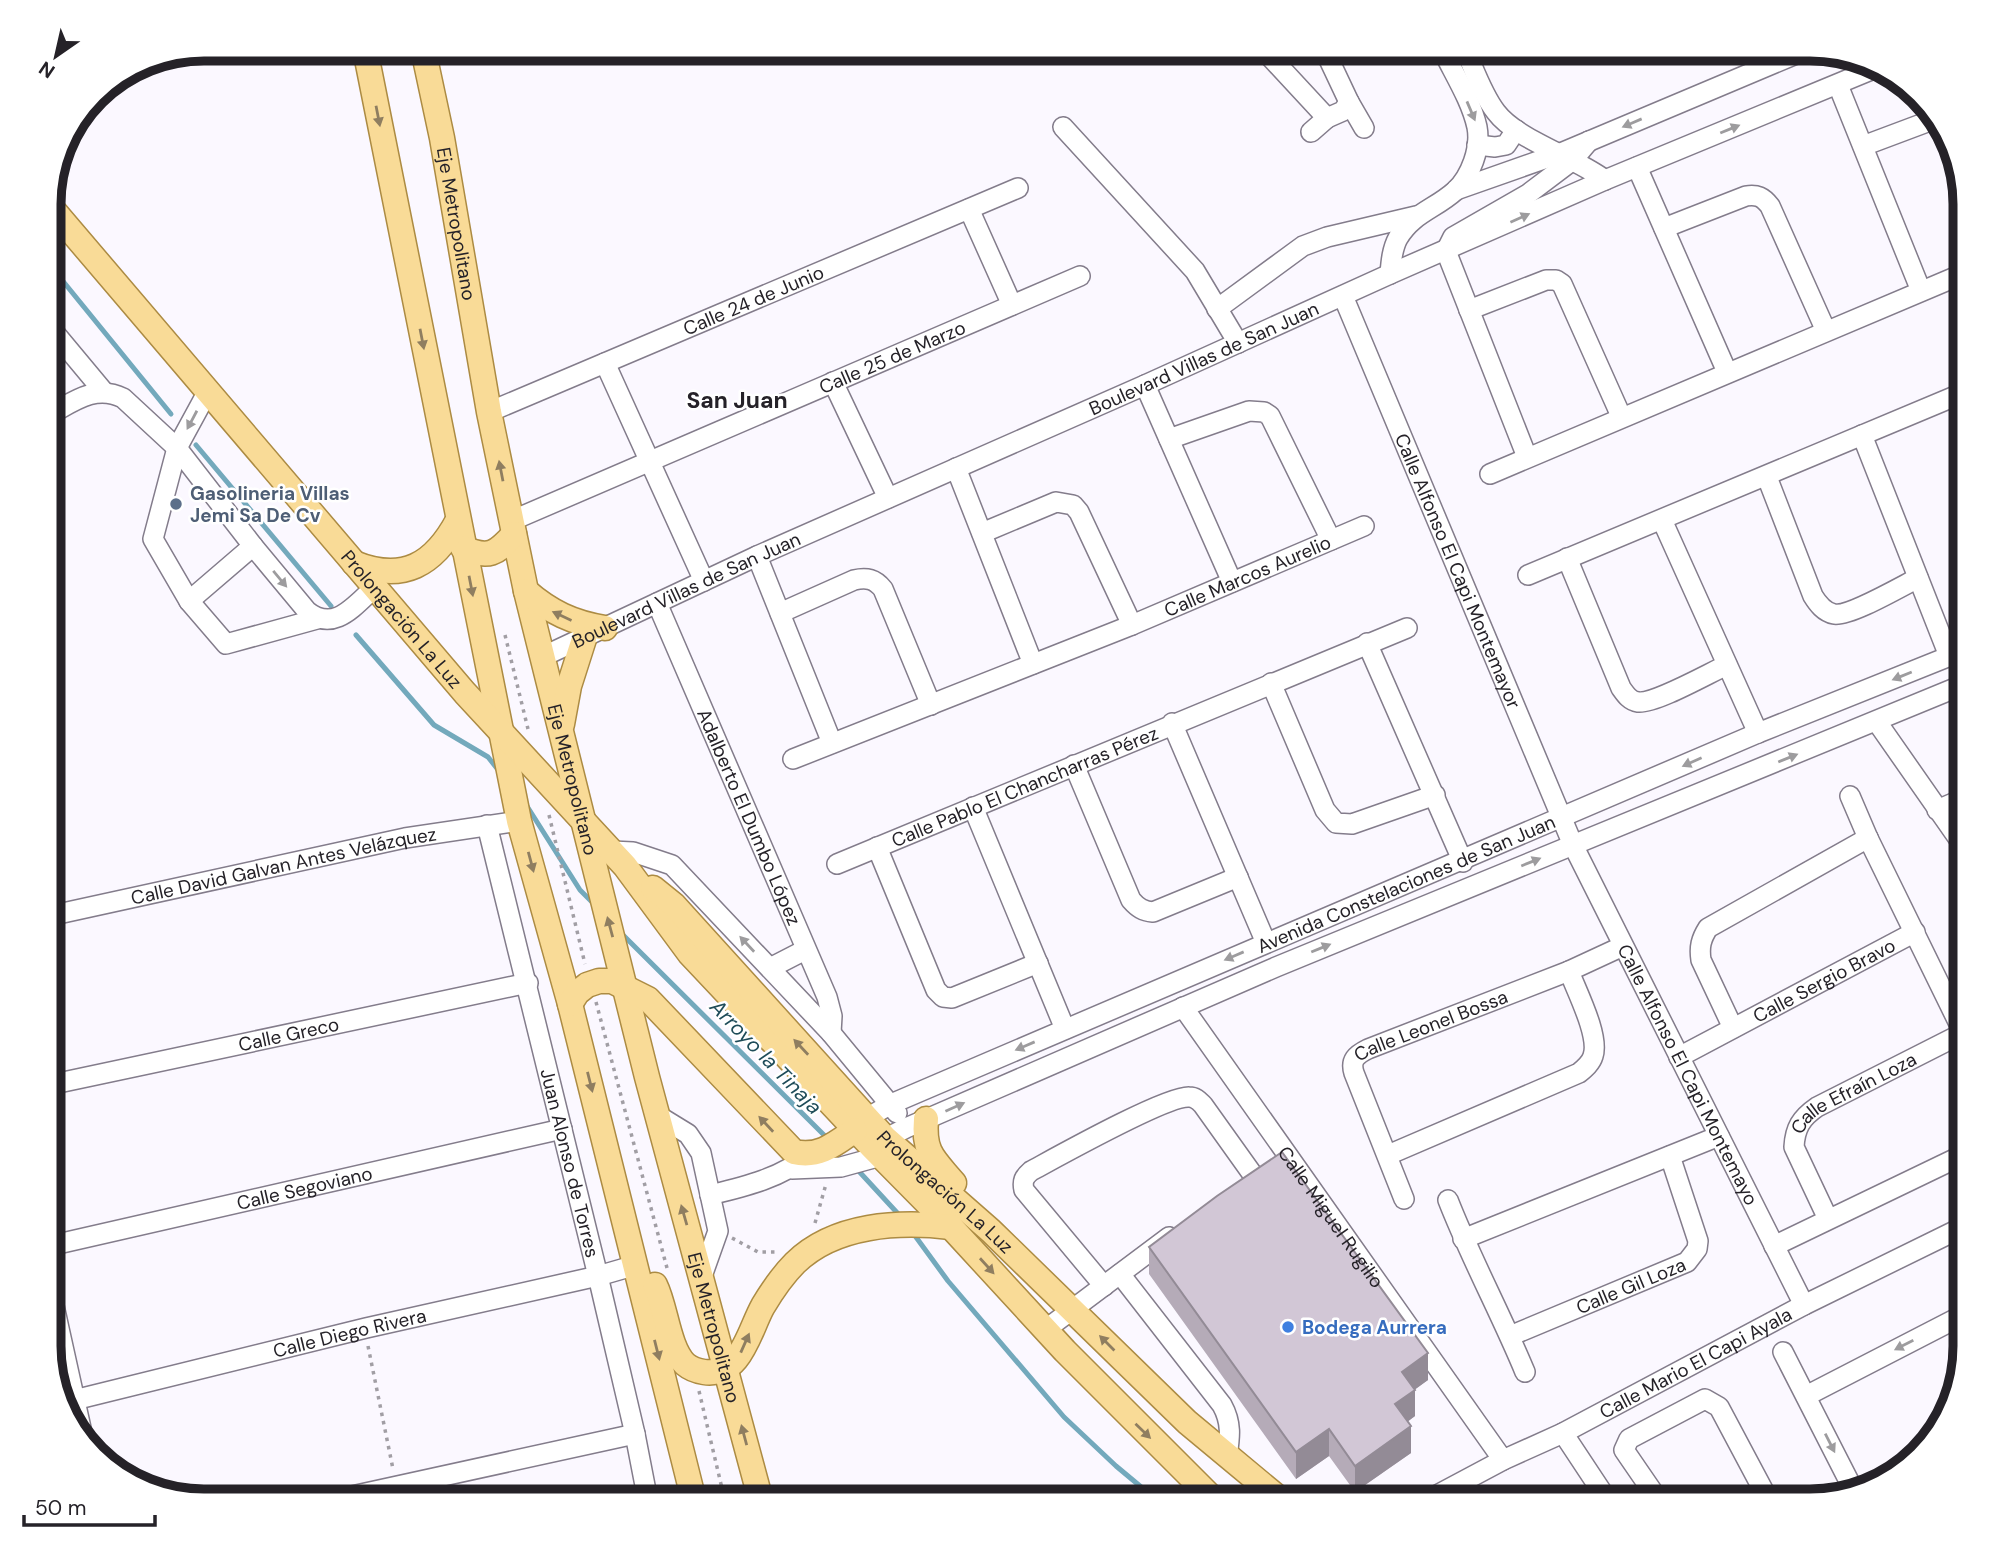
<svg xmlns="http://www.w3.org/2000/svg" width="2014" height="1550" viewBox="0 0 2014 1550" font-family="'DM Sans',sans-serif">
  <style>
    .lines { fill: none; stroke-linecap: round; stroke-linejoin: round }
    .stream { stroke: #73a9bc; stroke-width: 5 }
    .minor-casing { stroke: #837c8b; stroke-width: 22 }
    .major-casing { stroke: #ac8b43; stroke-width: 27 }
    .path { stroke: #a19ea4; stroke-width: 3.5; stroke-dasharray: 3.5 5; stroke-linecap: butt }
    .minor { stroke: #fff; stroke-width: 19 }
    .major { stroke: #f9db97; stroke-width: 24 }
    .wall { fill: #b5abb8 }
    .shaded-wall { fill: #938b96 }
    .building { fill: #d2c7d6; stroke: #938b96; stroke-width: 2 }
    .oneway { fill: #9d9c9e }
    .oneway2 { fill: #8f7e60 }
    .service-dot { fill: #5c6f8a; stroke: #fff; stroke-width: 2.5 }
    .shop-dot { fill: #3f7fe0; stroke: #fff; stroke-width: 2.5 }
    .labels { text-anchor: middle; stroke-width: 5; stroke-linejoin: round; paint-order: stroke }
    .street-label { font-size: 19px; fill: #252228; stroke: #fff }
    .service-label { font-size: 19px; font-weight: bold; fill: #4e5e75; stroke: #fff; text-anchor: start }
    .shop-label { font-size: 19px; font-weight: bold; fill: #366cbe; stroke: #fff; text-anchor: start }
    .water-label { font-size: 21px; font-style: italic; fill: #1f4c59; stroke: #fff }
    .quarter-label { font-size: 23px; font-weight: bold; fill: #252228; stroke: #fff }
    .rim { fill: none; stroke: #252228; stroke-width: 9 }
  </style>
  <rect width="100%" height="100%" fill="#fbf8ff"/>
  <g class="lines">
    <g class="stream">
      <polyline points="49,264 171,414"/>
      <polyline points="196,445 331,606"/>
      <polyline points="356,635 434,725 488,757 499,771"/>
      <polyline points="525,803 580,890 594,904"/>
      <polyline points="620,932 829,1140"/>
      <polyline points="855,1167 901,1217"/>
      <polyline points="913,1233 948,1281 1064,1417 1116,1466 1158,1501"/>
    </g>
    <defs>
      <g id="minor">
        <polyline points="1263,49 1327,118 1343,111 1349,102 1324,49"/>
        <path d="M1465,49c9,20 17,45 31,63 21,28 79,45 109,68"/>
        <polyline points="1838,85 1921,291"/>
        <polyline points="1349,102 1364,128"/>
        <polyline points="1063,127 1195,271 1238,343"/>
        <polyline points="1311,132 1327,118"/>
        <polyline points="1477,145 1495,147 1506,145 1516,130"/>
        <polyline points="1863,146 1935,119"/>
        <polyline points="1637,167 1727,372"/>
        <polyline points="1456,190 1561,153 1808,49"/>
        <polyline points="969,209 1012,305"/>
        <path d="M1664,228l82,-32c11,-2 17,1 24,10l56,125"/>
        <path d="M1390,274c1,-12 2,-25 8,-36 15,-25 37,-29 57,-47 16,-15 26,-43 22,-64 -6,-27 -23,-53 -35,-78"/>
        <path id="s1" d="M1343,296l230,549 231,460"/>
        <polyline points="1217,309 1303,246 1327,237 1416,216"/>
        <polyline points="1469,310 1546,280 1556,280 1562,284 1621,416"/>
        <polyline points="49,326 104,392"/>
        <polyline points="605,363 704,581"/>
        <polyline points="833,382 888,498"/>
        <polyline points="1145,385 1232,582"/>
        <polyline points="208,391 177,448 153,539 189,601 226,644 317,619"/>
        <path id="s2" d="M489,412l529,-224"/>
        <path d="M49,415c24,-13 46,-31 74,-17l54,50 76,98 54,65c27,22 47,-5 67,-23"/>
        <polyline points="1862,435 1949,656"/>
        <polyline points="1169,439 1249,411 1264,412 1270,416 1331,540"/>
        <polyline points="1527,457 1446,251 1453,237 1528,194 1573,160 1589,141"/>
        <polyline points="956,468 1033,664"/>
        <polyline points="1490,474 1965,273"/>
        <path d="M1767,477l46,119c5,8 11,16 21,18 15,3 68,-28 84,-36"/>
        <polyline points="1662,520 1758,733"/>
        <path id="s3" d="M511,521l569,-245"/>
        <polyline points="982,533 1056,502 1073,505 1079,512 1132,625"/>
        <polyline points="757,556 832,743"/>
        <path d="M1567,558l54,130c5,7 9,13 17,14 17,2 71,-29 89,-37"/>
        <polyline points="1528,575 1965,392"/>
        <polyline points="189,601 253,546"/>
        <path id="s4" d="M657,603l170,394 5,19 -1,17"/>
        <path d="M780,613l74,-33c13,-3 21,-1 29,9l48,116"/>
        <polyline points="1367,643 1463,862"/>
        <path id="s5" d="M542,657l215,-101 388,-171 245,-111 215,-94 266,-110"/>
        <polyline points="1271,683 1325,810 1336,823 1352,824 1435,795"/>
        <polyline points="1877,722 1965,848"/>
        <polyline points="1172,723 1266,943"/>
        <path id="s6" d="M793,759l339,-134 232,-99"/>
        <path d="M1074,765l57,135c7,8 12,11 22,12l85,-35"/>
        <polyline points="1850,796 1868,838 1965,1036"/>
        <polyline points="973,807 1065,1029"/>
        <polyline points="1937,810 1965,798"/>
        <path id="s7" d="M487,825l111,451 37,158 13,67"/>
        <polyline points="877,847 936,990 943,997 952,998 1038,963"/>
        <polyline points="612,851 633,852 672,865 831,1033 897,1113"/>
        <path id="s8" d="M837,864l570,-236"/>
        <path id="s9" d="M49,916l356,-78 114,-17"/>
        <polyline points="770,968 805,950"/>
        <path id="s10" d="M1183,1007l320,453"/>
        <path d="M1733,1028l-32,-68c-2,-13 0,-21 7,-32l160,-90"/>
        <path id="s11" d="M1679,1057l236,-125"/>
        <path id="s12" d="M49,1085l479,-102"/>
        <polyline points="657,1115 688,1134 701,1153 718,1231 701,1279"/>
        <path id="s13" d="M858,1126l9,-8 24,-14 867,-371 207,-83"/>
        <polyline points="875,1144 906,1128 1276,967 1965,684"/>
        <path d="M1388,1155l191,-82c6,-5 12,-10 14,-17 7,-20 -17,-66 -24,-85"/>
        <polyline points="792,1169 841,1167 881,1156"/>
        <path d="M710,1195c33,-8 72,-17 98,-40"/>
        <path id="s14" d="M1404,1199l-50,-126c-4,-13 2,-18 14,-24l201,-78 54,-25"/>
        <path d="M1448,1200c23,59 53,114 77,172"/>
        <path id="s15" d="M1828,1219l-34,-72c1,-19 7,-29 23,-40l146,-74"/>
        <polyline points="1463,1239 1719,1136"/>
        <path id="s16" d="M49,1246l513,-117"/>
        <polyline points="1774,1246 1965,1154"/>
        <path d="M1120,1274l102,131c10,18 8,32 5,52"/>
        <polyline points="49,1283 83,1437"/>
        <path d="M1104,1286l-80,-96c-2,-9 0,-13 7,-19 26,-14 135,-75 158,-74 7,0 10,4 14,8l50,70"/>
        <polyline points="1045,1330 1169,1237"/>
        <path id="s17" d="M1510,1336l177,-74 10,-13 1,-8 -28,-85"/>
        <polyline points="1783,1352 1854,1491"/>
        <polyline points="1806,1396 1965,1314"/>
        <path id="s18" d="M62,1403l304,-75 232,-52 38,-11"/>
        <polyline points="1563,1433 1608,1501"/>
        <polyline points="329,1501 635,1434"/>
        <path id="s19" d="M1426,1501l77,-41 60,-27 241,-128 161,-79"/>
        <polyline points="1659,1501 1624,1450 1629,1439 1705,1399 1719,1407 1769,1501"/>
      </g>
      <g id="major">
        <polyline points="365,49 519,821 570,1004 694,1501"/>
        <path id="s20" d="M423,49l19,89 47,274 37,179 121,486 114,424"/>
        <path id="s21" d="M49,205l416,488 160,173 65,88 181,192 80,81 114,124 150,150"/>
        <path d="M463,548c26,11 33,6 51,-14"/>
        <path d="M354,563c49,20 80,2 104,-43"/>
        <path d="M526,591c24,21 47,32 79,37"/>
        <polyline points="562,724 569,686 584,639"/>
        <path id="s22" d="M653,888l21,17 211,233 106,93 196,191 95,79"/>
        <path d="M570,1004l7,-11 10,-8 12,-4h13l36,18 146,153c25,6 41,-8 61,-22"/>
        <path d="M926,1119c-3,34 8,40 28,64"/>
        <path d="M655,1285c11,22 13,62 30,79 6,5 12,7 19,8 37,5 45,-41 59,-66 9,-15 19,-30 32,-43 40,-39 104,-42 156,-36"/>
      </g>
    </defs>
    <use href="#minor" class="minor-casing"/>
    <use href="#major" class="major-casing"/>
    <g class="path">
      <polyline points="505,635 528,729"/>
      <polyline points="549,815 585,964"/>
      <polyline points="596,1002 667,1268"/>
      <polyline points="815,1223 826,1184"/>
      <polyline points="732,1238 758,1252 777,1252"/>
      <polyline points="368,1346 393,1469"/>
      <polyline points="699,1391 725,1501"/>
    </g>
    <use href="#minor" class="minor"/>
    <use href="#major" class="major"/>
  </g>
  <polygon class="wall" points="1149,1247 1428,1380 1415,1389 1415,1416 1407,1422 1411,1453 1355,1492 1329,1456 1296,1479 1149,1274"/>
  <g class="shaded-wall">
    <polygon points="1428,1353 1428,1380 1402,1399 1402,1372"/>
    <polygon points="1415,1390 1415,1416 1395,1431 1395,1404"/>
    <polygon points="1411,1426 1411,1453 1355,1492 1355,1466"/>
    <polygon points="1329,1429 1329,1456 1296,1479 1296,1452"/>
  </g>
  <polygon class="building" points="1282,1152 1428,1353 1402,1372 1415,1390 1395,1404 1411,1426 1355,1466 1329,1429 1296,1452 1149,1247 1217,1196"/>
  <defs><path id="oneway-solid" d="M-6-.8H1V-3.2L6.5 0L1 3.2V.8H-6Z" transform="scale(1.75)"/></defs>
  <g class="oneway">
    <use href="#oneway-solid" transform="translate(1471 111) rotate(67)"/>
    <use href="#oneway-solid" transform="translate(1632 123) rotate(157)"/>
    <use href="#oneway-solid" transform="translate(1730 129) rotate(-22)"/>
    <use href="#oneway-solid" transform="translate(1520 218) rotate(-24)"/>
    <use href="#oneway-solid" transform="translate(192 420) rotate(118)"/>
    <use href="#oneway-solid" transform="translate(280 579) rotate(50)"/>
    <use href="#oneway-solid" transform="translate(1902 676) rotate(158)"/>
    <use href="#oneway-solid" transform="translate(1788 758) rotate(-22)"/>
    <use href="#oneway-solid" transform="translate(1692 762) rotate(156)"/>
    <use href="#oneway-solid" transform="translate(1531 862) rotate(-22)"/>
    <use href="#oneway-solid" transform="translate(747 944) rotate(-133)"/>
    <use href="#oneway-solid" transform="translate(1321 948) rotate(-22)"/>
    <use href="#oneway-solid" transform="translate(1234 956) rotate(157)"/>
    <use href="#oneway-solid" transform="translate(1025 1046) rotate(157)"/>
    <use href="#oneway-solid" transform="translate(955 1107) rotate(-24)"/>
    <use href="#oneway-solid" transform="translate(1904 1345) rotate(153)"/>
    <use href="#oneway-solid" transform="translate(1830 1443) rotate(63)"/>
  </g>
  <g class="oneway2">
    <use href="#oneway-solid" transform="translate(378 116) rotate(79)"/>
    <use href="#oneway-solid" transform="translate(422 339) rotate(79)"/>
    <use href="#oneway-solid" transform="translate(501 471) rotate(-101)"/>
    <use href="#oneway-solid" transform="translate(471 586) rotate(79)"/>
    <use href="#oneway-solid" transform="translate(562 616) rotate(-155)"/>
    <use href="#oneway-solid" transform="translate(531 862) rotate(75)"/>
    <use href="#oneway-solid" transform="translate(610 927) rotate(-105)"/>
    <use href="#oneway-solid" transform="translate(801 1047) rotate(-133)"/>
    <use href="#oneway-solid" transform="translate(590 1082) rotate(76)"/>
    <use href="#oneway-solid" transform="translate(766 1124) rotate(-133)"/>
    <use href="#oneway-solid" transform="translate(684 1215) rotate(-106)"/>
    <use href="#oneway-solid" transform="translate(987 1266) rotate(48)"/>
    <use href="#oneway-solid" transform="translate(745 1343) rotate(-66)"/>
    <use href="#oneway-solid" transform="translate(1107 1343) rotate(-135)"/>
    <use href="#oneway-solid" transform="translate(657 1350) rotate(76)"/>
    <use href="#oneway-solid" transform="translate(1143 1431) rotate(44)"/>
    <use href="#oneway-solid" transform="translate(744 1435) rotate(-105)"/>
  </g>
  <circle class="service-dot" cx="176" cy="504" r="7"/>
  <circle class="shop-dot" cx="1288" cy="1327" r="7"/>
  <g class="labels">
    <g class="street-label">
      <text dy="7" stroke="none"><textPath href="#s20" startOffset="178">Eje Metropolitano</textPath></text>
      <text dy="7" stroke="none"><textPath href="#s2" startOffset="287">Calle 24 de Junio</textPath></text>
      <text dy="7" stroke="none"><textPath href="#s3" startOffset="415">Calle 25 de Marzo</textPath></text>
      <text dy="7" stroke="none"><textPath href="#s5" startOffset="726">Boulevard Villas de San Juan</textPath></text>
      <text dy="7" stroke="none"><textPath href="#s1" startOffset="298">Calle Alfonso El Capi Montemayor</textPath></text>
      <text dy="7" stroke="none"><textPath href="#s6" startOffset="490">Calle Marcos Aurelio</textPath></text>
      <text dy="7" stroke="none"><textPath href="#s5" startOffset="159">Boulevard Villas de San Juan</textPath></text>
      <text dy="7" stroke="none"><textPath href="#s21" startOffset="544">Prolongación La Luz</textPath></text>
      <text dy="7" stroke="none"><textPath href="#s20" startOffset="746">Eje Metropolitano</textPath></text>
      <text dy="7" stroke="none"><textPath href="#s8" startOffset="203">Calle Pablo El Chancharras Pérez</textPath></text>
      <text dy="7" stroke="none"><textPath href="#s4" startOffset="233">Adalberto El Dumbo López</textPath></text>
      <text dy="7" stroke="none"><textPath href="#s9" startOffset="240">Calle David Galvan Antes Velázquez</textPath></text>
      <text dy="7" stroke="none"><textPath href="#s13" startOffset="600">Avenida Constelaciones de San Juan</textPath></text>
      <text dy="7" stroke="none"><textPath href="#s11" startOffset="164">Calle Sergio Bravo</textPath></text>
      <text dy="7" stroke="none"><textPath href="#s14" startOffset="234">Calle Leonel Bossa</textPath></text>
      <text dy="7" stroke="none"><textPath href="#s12" startOffset="245">Calle Greco</textPath></text>
      <text dy="7" stroke="none"><textPath href="#s1" startOffset="852">Calle Alfonso El Capi Montemayo</textPath></text>
      <text dy="7" stroke="none"><textPath href="#s15" startOffset="166">Calle Efraín Loza</textPath></text>
      <text dy="7" stroke="none"><textPath href="#s7" startOffset="348">Juan Alonso de Torres</textPath></text>
      <text dy="7" stroke="none"><textPath href="#s16" startOffset="262">Calle Segoviano</textPath></text>
      <text dy="7" stroke="none"><textPath href="#s22" startOffset="422">Prolongación La Luz</textPath></text>
      <text dy="7" stroke="none"><textPath href="#s10" startOffset="257">Calle Miguel Rugilio</textPath></text>
      <text dy="7" stroke="none"><textPath href="#s17" startOffset="131">Calle Gil Loza</textPath></text>
      <text dy="7" stroke="none"><textPath href="#s20" startOffset="1312">Eje Metropolitano</textPath></text>
      <text dy="7" stroke="none"><textPath href="#s18" startOffset="296">Calle Diego Rivera</textPath></text>
      <text dy="7" stroke="none"><textPath href="#s19" startOffset="303">Calle Mario El Capi Ayala</textPath></text>
    </g>
    <g class="service-label">
      <text x="190" y="500">Gasolineria Villas<tspan x="190" dy="22">Jemi Sa De Cv</tspan></text>
    </g>
    <g class="shop-label">
      <text x="1302" y="1334">Bodega Aurrera</text>
    </g>
    <g class="water-label">
      <text transform="translate(766 1057) rotate(46)" y="7">Arroyo la Tinaja</text>
    </g>
    <g class="quarter-label">
      <text x="737" y="408">San Juan</text>
    </g>
  </g>
  <path d="M0 0H2014V1550H0ZM204 61H1810A143 143 0 0 1 1953 204V1346A143 143 0 0 1 1810 1489H204A143 143 0 0 1 61 1346V204A143 143 0 0 1 204 61Z" fill="#fff" fill-rule="evenodd"/>
  <path class="rim" d="M204 61H1810A143 143 0 0 1 1953 204V1346A143 143 0 0 1 1810 1489H204A143 143 0 0 1 61 1346V204A143 143 0 0 1 204 61Z"/>
  <g transform="translate(56 56) rotate(214)" stroke="#ffffff" stroke-width="5" paint-order="stroke">
  <path d="M0-5L12 26L0 18L-12 26Z" fill="#252228"/>
  <text y="-10" font-size="19" font-weight="bold" text-anchor="middle" fill="#252228">N</text>
  </g>
  <path d="M24 1515v10h131v-10" fill="none" stroke="#252228" stroke-width="3.5"/>
  <text x="35" y="1515" font-size="21" fill="#252228" stroke="#ffffff" stroke-width="5" paint-order="stroke">50 m</text>
</svg>
